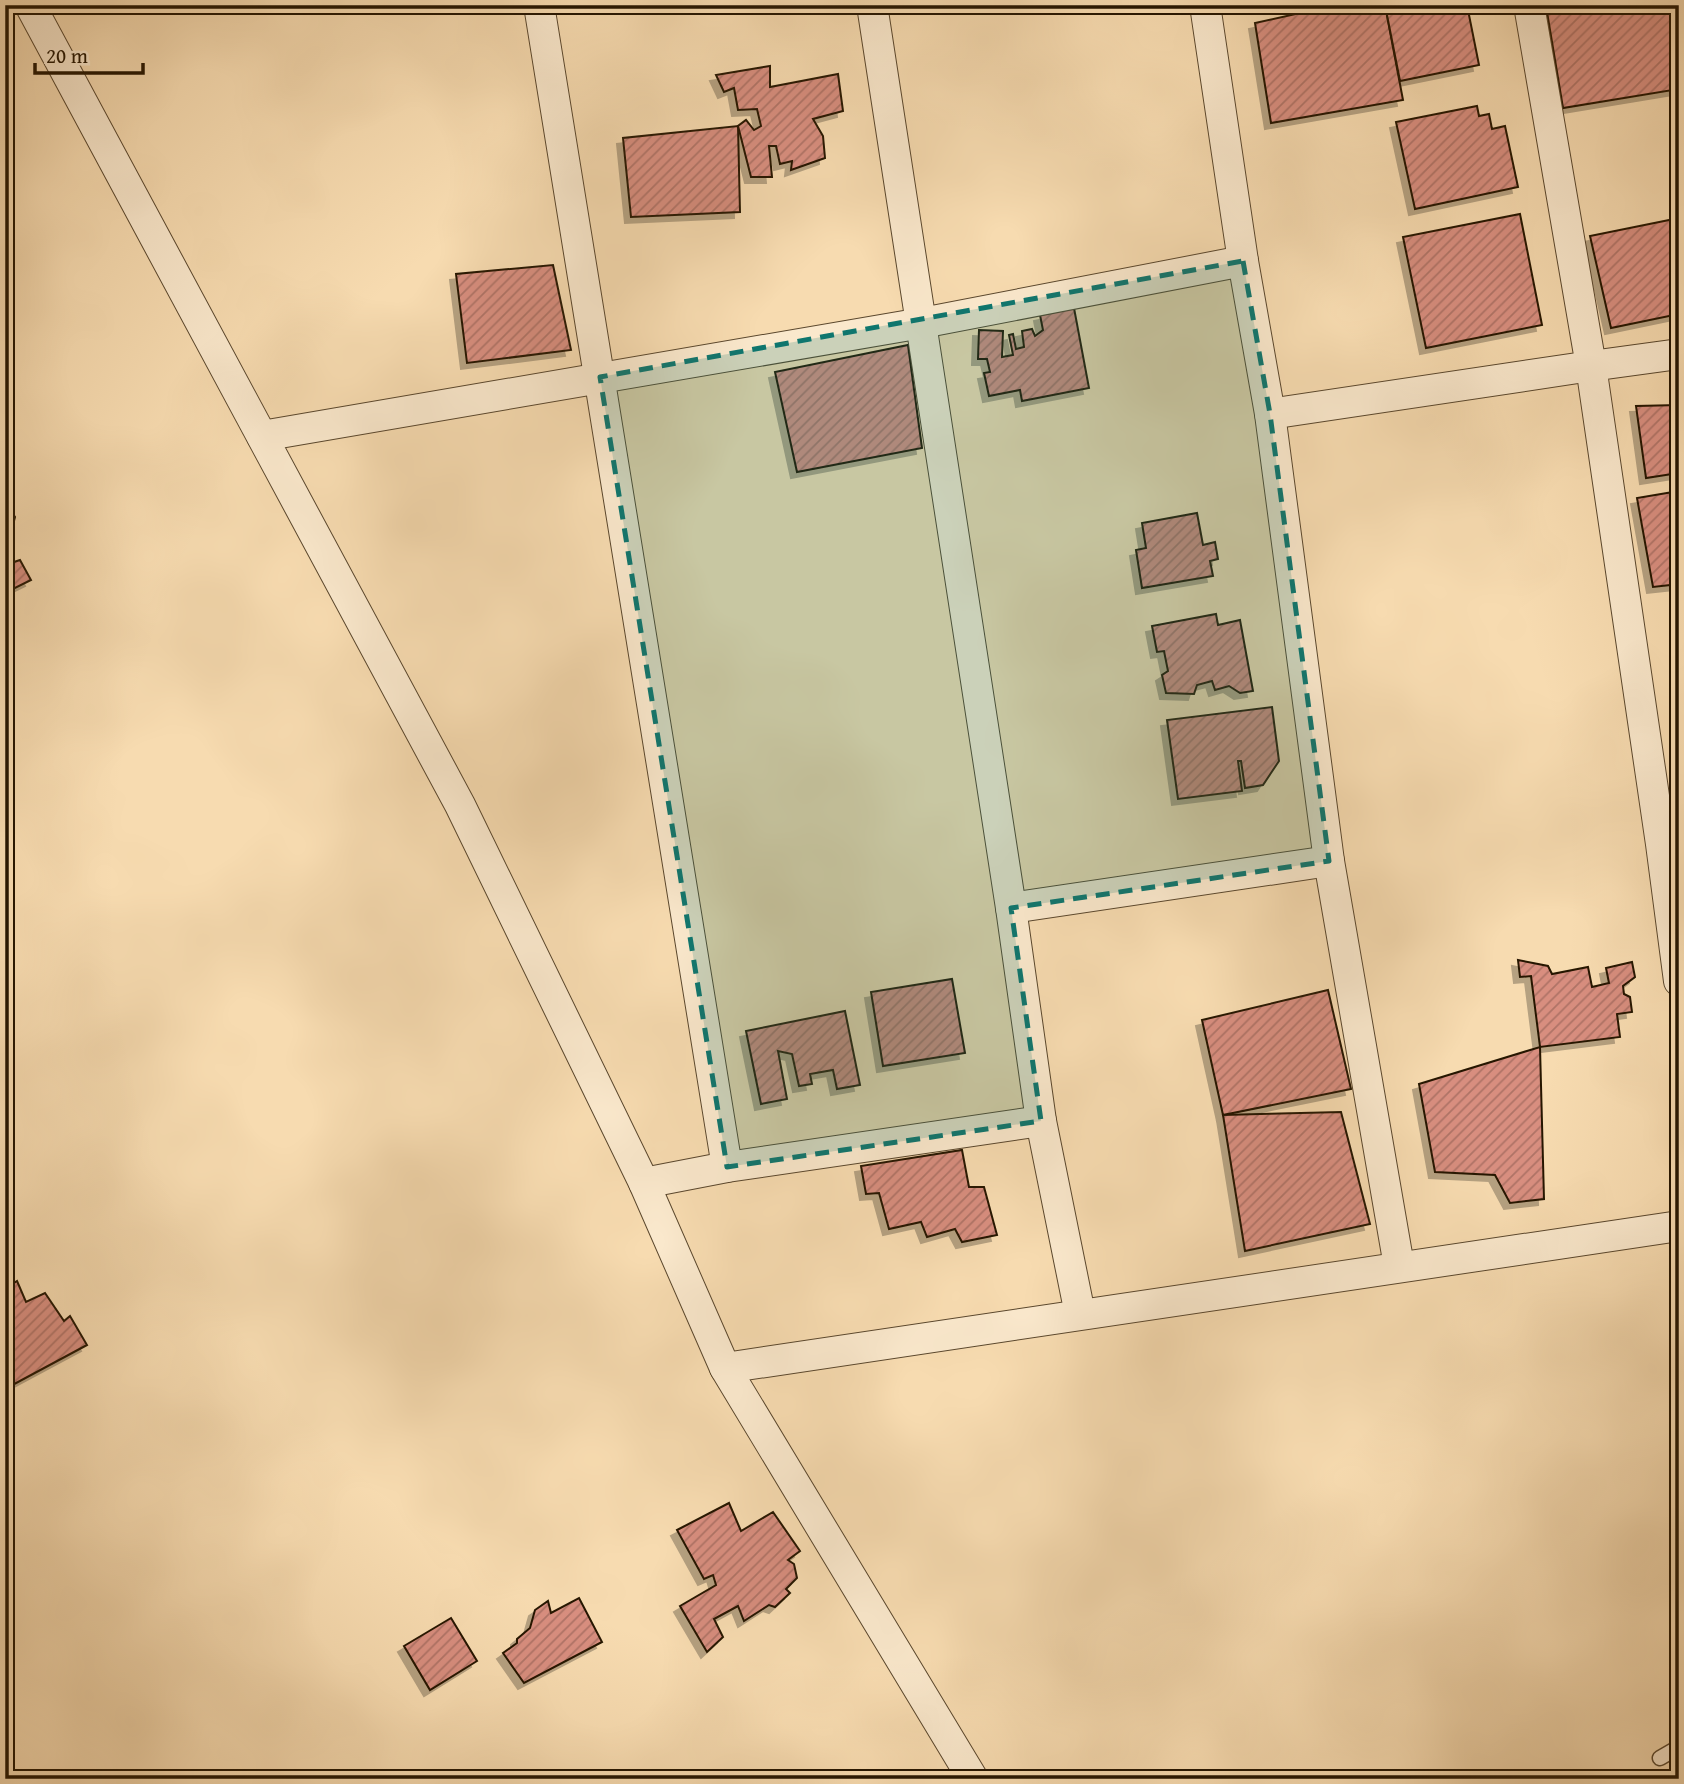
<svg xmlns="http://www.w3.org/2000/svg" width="1684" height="1784" viewBox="0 0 1684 1784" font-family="'Gentium Book Plus',serif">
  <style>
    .building { fill: url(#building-hatch); stroke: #261601; stroke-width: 2; filter: url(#shadow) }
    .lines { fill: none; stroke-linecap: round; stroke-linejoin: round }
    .service-casing { stroke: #5a472d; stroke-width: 17 }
    .minor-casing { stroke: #5a472d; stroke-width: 32 }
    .service { stroke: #fae8cc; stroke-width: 14 }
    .minor { stroke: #fae8cc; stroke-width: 30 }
    .marked { fill: #0f766e; fill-opacity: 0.2; stroke: #0f766e; stroke-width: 5; stroke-dasharray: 14 9; stroke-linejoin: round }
  </style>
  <defs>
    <pattern id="building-hatch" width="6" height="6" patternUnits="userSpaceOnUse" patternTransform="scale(1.75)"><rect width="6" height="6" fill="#d88e7f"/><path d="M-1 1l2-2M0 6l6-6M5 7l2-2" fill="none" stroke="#af7366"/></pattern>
    <filter id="shadow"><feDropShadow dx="-6" dy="6" stdDeviation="0" flood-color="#0004"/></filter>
  </defs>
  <rect width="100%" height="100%" fill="#f7dbb0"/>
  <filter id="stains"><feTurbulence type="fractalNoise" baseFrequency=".00286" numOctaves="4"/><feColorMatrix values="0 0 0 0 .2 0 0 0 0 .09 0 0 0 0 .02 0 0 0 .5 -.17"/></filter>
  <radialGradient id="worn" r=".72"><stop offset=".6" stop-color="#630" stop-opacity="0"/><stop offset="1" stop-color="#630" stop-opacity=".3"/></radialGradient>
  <g class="building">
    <polygon points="1336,5 1385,5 1403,100 1271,123 1255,23"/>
    <polygon points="1385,5 1467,5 1479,65 1400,81"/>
    <polygon points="1553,5 1679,5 1679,89 1563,108 1546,6"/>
    <polygon points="770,66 770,87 838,74 843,111 813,119 823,136 825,158 791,170 792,161 780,164 776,146 769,146 772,177 751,177 738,126 746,120 754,130 761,126 757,109 738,110 734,88 724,92 716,75"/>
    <polygon points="1477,106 1479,116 1489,114 1492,129 1505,126 1518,187 1415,209 1396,122"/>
    <polygon points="738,126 740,212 631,217 623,138"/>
    <polygon points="1520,214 1542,325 1426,348 1403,237"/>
    <polygon points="1679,218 1679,314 1611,328 1590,236"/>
    <polygon points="553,265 571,350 467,363 456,274"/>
    <polygon points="1074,308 1089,388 1022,401 1020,390 989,396 984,373 990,372 987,359 978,359 979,330 1003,331 1002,357 1013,355 1009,335 1013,334 1016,349 1024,347 1022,331 1032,329 1035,336 1043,330 1040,315"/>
    <polygon points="908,345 922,448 797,472 775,372"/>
    <polygon points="1679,405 1679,473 1646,478 1636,406"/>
    <polygon points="1679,491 1679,584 1653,587 1637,498"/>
    <polygon points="5,502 15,517 7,549 14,562 20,560 31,580 5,593"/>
    <polygon points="1197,513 1203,545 1215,542 1218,559 1210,561 1213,576 1142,588 1136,550 1146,548 1142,523"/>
    <polygon points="1216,614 1218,625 1240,620 1253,691 1240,693 1229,686 1215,690 1212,681 1197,685 1194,694 1166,693 1162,675 1168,671 1164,651 1157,652 1152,626"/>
    <polygon points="1272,707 1279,761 1263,785 1245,788 1241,761 1238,761 1242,791 1178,799 1167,720"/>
    <polygon points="1518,960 1548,966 1552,974 1588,967 1592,987 1609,983 1606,968 1632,962 1635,977 1623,986 1624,994 1630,997 1632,1012 1617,1014 1620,1037 1540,1047 1531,976 1520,977"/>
    <polygon points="952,979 965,1053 883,1066 871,992"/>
    <polygon points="1328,990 1351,1089 1223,1115 1202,1020"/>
    <polygon points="845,1011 860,1085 837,1089 833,1070 810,1074 812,1084 799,1086 792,1054 778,1051 787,1099 761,1104 746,1031"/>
    <polygon points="1540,1047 1544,1199 1510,1203 1495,1175 1435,1172 1419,1084"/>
    <polygon points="1341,1112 1370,1224 1245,1251 1223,1115"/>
    <polygon points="962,1150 969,1187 984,1187 997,1235 962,1242 955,1229 927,1237 921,1222 889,1229 879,1193 866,1194 861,1166"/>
    <polygon points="17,1281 26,1302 45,1293 64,1321 70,1316 87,1345 5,1389 5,1289"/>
    <polygon points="729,1503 741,1531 773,1512 800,1551 788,1560 794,1564 797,1578 786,1589 790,1593 775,1607 769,1605 744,1621 738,1606 714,1619 723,1637 707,1652 680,1606 716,1585 713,1575 704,1579 677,1530"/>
    <polygon points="579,1598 602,1642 524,1683 503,1653 517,1643 517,1639 530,1628 535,1610 548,1601 551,1613"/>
    <polygon points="451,1618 477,1661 430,1690 404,1646"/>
  </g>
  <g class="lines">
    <defs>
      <polyline id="service" points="1660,1758 1679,1747"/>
      <g id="minor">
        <polyline points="30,5 460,805 644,1183 725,1368 1679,1226"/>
        <polyline points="539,5 727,1167"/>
        <polyline points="872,5 1011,908 1041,1121 1080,1314"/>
        <polyline points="1205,5 1243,261 1270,414 1329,861 1399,1266"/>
        <polyline points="1679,354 1591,366 1661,844 1679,981"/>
        <polyline points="1270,414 1591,366 1529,5"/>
        <polyline points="262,436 922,323 1243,261"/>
        <polyline points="1011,908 1329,861"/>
        <polyline points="644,1183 727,1167 1041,1121"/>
        <polyline points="725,1368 973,1779"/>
      </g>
    </defs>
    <use href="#service" class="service-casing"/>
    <use href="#minor" class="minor-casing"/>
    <use href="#service" class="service"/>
    <use href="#minor" class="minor"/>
  </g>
  <path class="marked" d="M1243,261l27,153 59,447 -318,47 30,213 -314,46 -127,-790z"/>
  <rect width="1684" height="1784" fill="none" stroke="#f7dbb0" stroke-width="28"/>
  <rect x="7" y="7" width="1670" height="1770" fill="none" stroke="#261601" stroke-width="3.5"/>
  <rect x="14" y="14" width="1656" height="1756" fill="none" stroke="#261601" stroke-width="2"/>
  <path d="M35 63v10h108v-10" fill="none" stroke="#261601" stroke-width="3.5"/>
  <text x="46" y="63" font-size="21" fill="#261601" stroke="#fae8cc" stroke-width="5" paint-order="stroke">20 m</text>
  <rect width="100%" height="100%" filter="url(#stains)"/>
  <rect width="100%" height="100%" fill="url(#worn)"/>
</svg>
